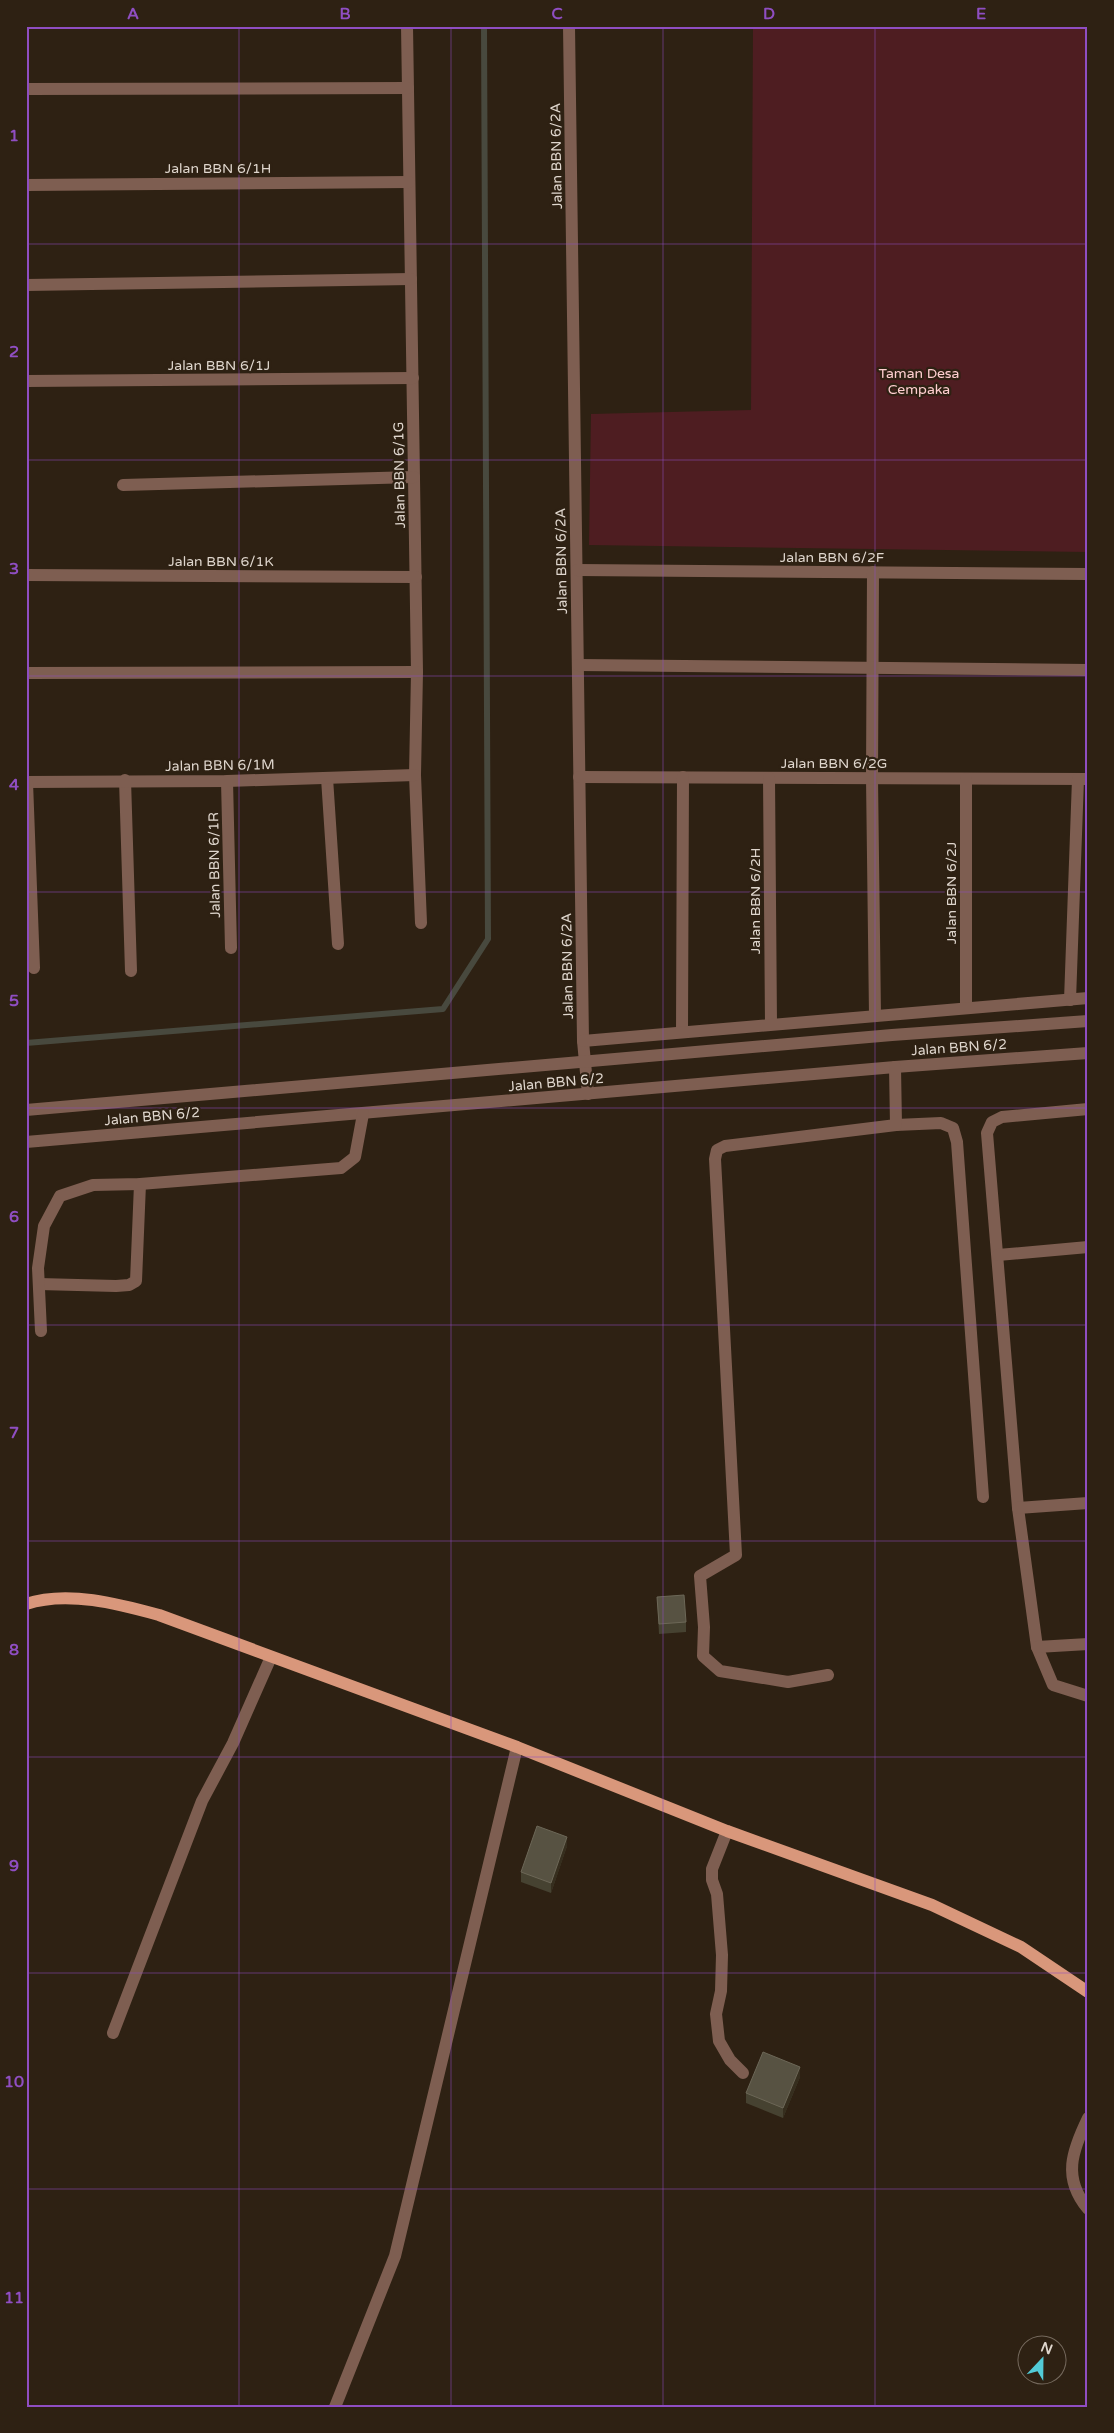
<svg xmlns="http://www.w3.org/2000/svg" width="1114" height="2433" viewBox="0 0 1114 2433" font-family="'Varela Round',sans-serif">
  <style>
    .green { fill: #4e1d21 }
    .lines { fill: none; stroke-linecap: round; stroke-linejoin: round }
    .stream { stroke: #48493e; stroke-width: 6 }
    .minor { stroke: #7e5e51; stroke-width: 12 }
    .major { stroke: #d9977b; stroke-width: 12 }
    .wall { fill: #464231 }
    .shaded-wall { fill: #362e1e }
    .building { fill: #575242; stroke: #6c6757 }
    .grid { fill: none; stroke: #8f4ec2; stroke-width: 1; stroke-opacity: 0.55 }
    .labels { text-anchor: middle; stroke-width: 4.5; stroke-linejoin: round; paint-order: stroke }
    .street-label { font-size: 14px; fill: #dfd6cd; stroke: #2e2113 }
    .park-label { font-size: 14px; fill: #ffcfd0; stroke: #2e2113 }
    .neatline { fill: none; stroke: #8f4ec2; stroke-width: 2 }
    .grid-label { font-size: 16px; text-anchor: middle; font-weight: bold; fill: #8f4ec2 }
  </style>
  <rect width="100%" height="100%" fill="#2e2113"/>
  <polygon class="green" points="753,26 1088,26 1088,552 589,545 591,414 751,410"/>
  <g class="lines">
    <polyline class="stream" points="26,1043 443,1009 488,939 484,26"/>
    <g class="minor">
      <polyline points="407,26 417,672 415,775 421,923"/>
      <polyline points="569,26 583,1041 588,1094"/>
      <polyline points="26,89 408,88"/>
      <polyline points="26,185 409,182"/>
      <polyline points="26,285 411,279"/>
      <polyline points="26,381 413,378"/>
      <polyline points="123,485 414,477"/>
      <polyline points="577,570 1088,574"/>
      <polyline points="873,572 872,778 875,1016"/>
      <polyline points="26,575 416,577"/>
      <polyline points="578,665 1088,670"/>
      <polyline points="26,673 417,672"/>
      <polyline points="579,777 1088,779"/>
      <polyline points="327,778 338,944"/>
      <polyline points="769,778 771,1024"/>
      <polyline points="125,780 131,971"/>
      <polyline points="227,781 231,948"/>
      <polyline points="26,782 227,781 415,775"/>
      <polyline points="27,782 34,968"/>
      <polyline points="1070,1000 1078,779"/>
      <polyline points="966,1008 966,779"/>
      <polyline points="682,1032 683,777"/>
      <polyline points="583,1041 1088,998"/>
      <polyline points="1088,1109 1002,1117 992,1122 987,1133 1018,1508 1037,1647 1053,1685 1088,1696"/>
      <polyline points="26,1110 892,1035 1088,1021"/>
      <polyline points="896,1125 941,1123 953,1128 957,1142 983,1497"/>
      <polyline points="26,1142 895,1067 1088,1053"/>
      <polyline points="998,1255 1088,1247"/>
      <polyline points="39,1284 116,1286 129,1285 136,1281 140,1184"/>
      <polyline points="41,1331 38,1268 44,1226 60,1196 93,1185 140,1184 341,1168 355,1157 363,1114"/>
      <polyline points="1018,1508 1088,1503"/>
      <polyline points="1037,1647 1088,1644"/>
      <polyline points="828,1675 788,1682 720,1671 703,1656 704,1627 700,1576 736,1555 715,1159 717,1150 725,1146 896,1125 895,1067"/>
      <polyline points="727,1831 712,1869 712,1880 717,1894 722,1955 721,1991 716,2014 719,2041 730,2060 743,2073"/>
      <polyline points="113,2033 202,1801 233,1743 271,1657"/>
      <path d="M1088,2118c-16,33 -26,60 0,91"/>
      <polyline points="335,2407 395,2256 517,1747"/>
    </g>
    <path class="major" d="M26,1604c41,-14 93,0 133,11l358,132 210,84 205,74 89,42 67,45"/>
  </g>
  <g class="wall">
    <polygon points="657,1597 686,1622 686,1632 659,1634"/>
    <polygon points="567,1846 551,1893 521,1882 521,1872"/>
    <polygon points="800,2077 783,2118 746,2103 746,2093"/>
  </g>
  <g class="shaded-wall">
    <polygon points="567,1837 567,1846 551,1893 551,1883"/>
    <polygon points="800,2067 800,2077 783,2118 783,2108"/>
  </g>
  <g class="building">
    <polygon points="684,1595 686,1622 659,1624 657,1597"/>
    <polygon points="537,1826 567,1837 551,1883 521,1872"/>
    <polygon points="763,2052 800,2067 783,2108 746,2093"/>
  </g>
  <path class="grid" d="M239,26v2381M451,26v2381M663,26v2381M875,26v2381M26,244h1062M26,460h1062M26,676h1062M26,892h1062M26,1108h1062M26,1325h1062M26,1541h1062M26,1757h1062M26,1973h1062M26,2189h1062"/>
  <g class="labels">
    <g class="street-label">
      <text transform="translate(556 156) rotate(-91)" y="5">Jalan BBN 6/2A</text>
      <text x="218" y="173">Jalan BBN 6/1H</text>
      <text x="219" y="370">Jalan BBN 6/1J</text>
      <text transform="translate(399 475) rotate(-91)" y="5">Jalan BBN 6/1G</text>
      <text x="832" y="562">Jalan BBN 6/2F</text>
      <text x="221" y="566">Jalan BBN 6/1K</text>
      <text transform="translate(561 561) rotate(-91)" y="5">Jalan BBN 6/2A</text>
      <text x="834" y="768">Jalan BBN 6/2G</text>
      <text transform="translate(220 765) rotate(-1)" y="5">Jalan BBN 6/1M</text>
      <text transform="translate(214 865) rotate(-91)" y="5">Jalan BBN 6/1R</text>
      <text transform="translate(951 893) rotate(-90)" y="5">Jalan BBN 6/2J</text>
      <text transform="translate(755 901) rotate(-90)" y="5">Jalan BBN 6/2H</text>
      <text transform="translate(567 966) rotate(-91)" y="5">Jalan BBN 6/2A</text>
      <text transform="translate(959 1047) rotate(-4)" y="5">Jalan BBN 6/2</text>
      <text transform="translate(556 1082) rotate(-5)" y="5">Jalan BBN 6/2</text>
      <text transform="translate(152 1116) rotate(-5)" y="5">Jalan BBN 6/2</text>
    </g>
    <g class="park-label">
      <text x="919" y="378">Taman Desa<tspan x="919" dy="16">Cempaka</tspan></text>
    </g>
  </g>
  <rect width="1114" height="2433" fill="none" stroke="#2e2113" stroke-width="55"/>
  <g transform="translate(1042 2360) rotate(22)"><circle r="24" fill="#2e2113" stroke="#75695d"/>
  <path d="M0-4L9 19L0 12L-9 19Z" fill="#52cbd7"/>
  <text y="-8" font-size="14" font-weight="bold" text-anchor="middle" fill="#dfd6cd">N</text>
  </g>
  <rect x="28" y="28" width="1058" height="2378" class="neatline"/>
  <g class="grid-label">
    <text x="133" y="19">A</text>
    <text x="345" y="19">B</text>
    <text x="557" y="19">C</text>
    <text x="769" y="19">D</text>
    <text x="981" y="19">E</text>
    <text x="14" y="141">1</text>
    <text x="14" y="357">2</text>
    <text x="14" y="574">3</text>
    <text x="14" y="790">4</text>
    <text x="14" y="1006">5</text>
    <text x="14" y="1222">6</text>
    <text x="14" y="1438">7</text>
    <text x="14" y="1655">8</text>
    <text x="14" y="1871">9</text>
    <text x="14" y="2087">10</text>
    <text x="14" y="2303">11</text>
  </g>
</svg>
